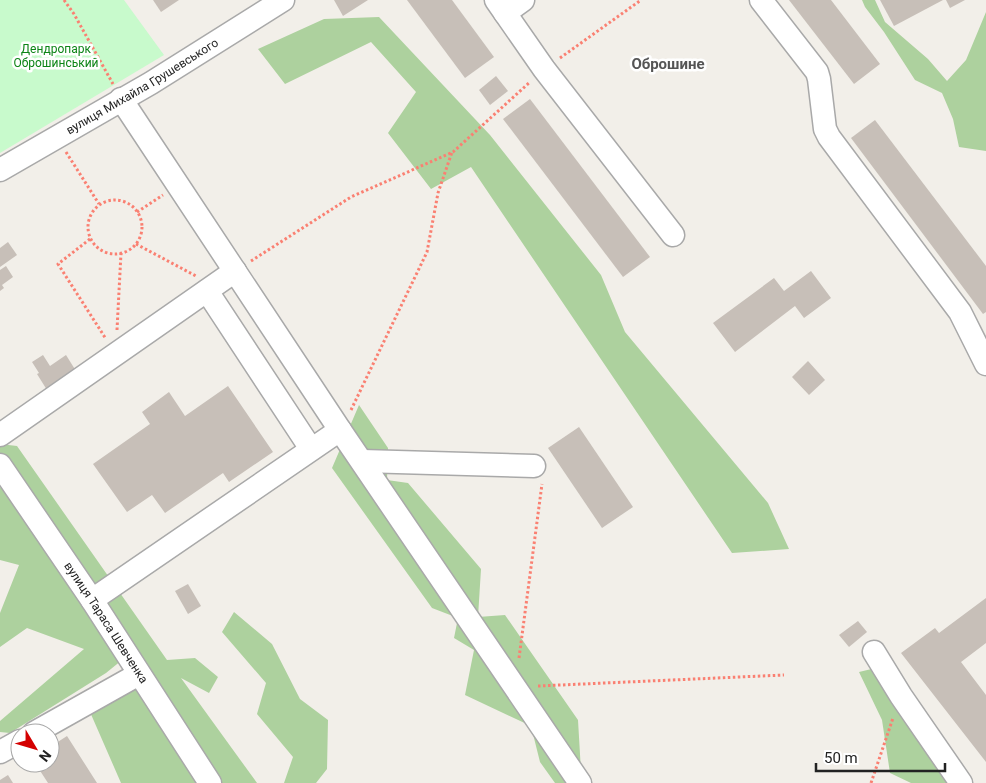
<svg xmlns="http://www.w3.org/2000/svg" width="986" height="783" viewBox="0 0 986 783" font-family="Roboto,sans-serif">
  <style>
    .forest { fill: #add19e }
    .park { fill: #c8facc }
    .building { fill: #c7bfb8 }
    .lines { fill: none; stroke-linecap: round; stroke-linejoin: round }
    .minor-casing { stroke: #a9a9a9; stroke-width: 25 }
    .path { stroke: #fa8072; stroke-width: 3; stroke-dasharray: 2.5 2.5; stroke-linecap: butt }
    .minor { stroke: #fff; stroke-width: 22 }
    .labels { text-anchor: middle; stroke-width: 5; stroke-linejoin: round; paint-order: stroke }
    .park-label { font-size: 12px; fill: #0c8416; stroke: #fff }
    .street-label { font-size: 12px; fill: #222; stroke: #fff }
    .quarter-label { font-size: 15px; font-weight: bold; fill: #555; stroke: #fff }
  </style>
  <rect width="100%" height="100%" fill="#f2efe9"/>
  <g class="forest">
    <polygon points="862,0 875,0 885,22 928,59 947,81 966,60 986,12 986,151 959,147 953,119 942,93 915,80 884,32 865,7"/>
    <polygon points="379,17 490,135 601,275 625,332 768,503 789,549 732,553 471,167 431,189 388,133 416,92 371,42 285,84 258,49 324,19"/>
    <polygon points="359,405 388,448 387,480 408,483 481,569 478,617 505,615 578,720 581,771 589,783 555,783 540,762 531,726 465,695 474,650 454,638 458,618 432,608 332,468"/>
    <polygon points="0,444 17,446 167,660 195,658 218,677 209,693 181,678 257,783 121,783 90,712 148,683 122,660 106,673 10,733 0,732 0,721 84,649 27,628 0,647 0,613 19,565 0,560 0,488 4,485 0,467"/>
    <polygon points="234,612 272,644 300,699 328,720 327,769 316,783 284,783 293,757 257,714 266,683 222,632"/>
    <polygon points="884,666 970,783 911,783 890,773 882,720 859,672"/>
  </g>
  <polygon class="park" points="0,0 124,0 164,55 0,153"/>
  <g class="building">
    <polygon points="153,0 179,0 161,12"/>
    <polygon points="334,0 368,0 343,16"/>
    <polygon points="407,0 452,0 494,57 465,78"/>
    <polygon points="789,0 831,0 880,64 854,84"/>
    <polygon points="880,0 943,0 894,26"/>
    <polygon points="946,0 965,0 950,8"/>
    <polygon points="496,76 508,91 490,105 479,90"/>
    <polygon points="530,99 650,257 623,277 503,119"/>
    <polygon points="875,120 986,266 986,312 983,314 851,138"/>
    <polygon points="8,242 17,255 0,267 0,248"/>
    <polygon points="6,266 13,277 2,285 4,288 0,291 0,270"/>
    <polygon points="811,271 831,298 804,318 795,306 735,352 713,323 774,278 784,291"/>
    <polygon points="43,355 50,366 66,355 76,371 47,390 37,374 39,373 32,362"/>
    <polygon points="808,361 825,380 809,395 792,377"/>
    <polygon points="228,386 273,452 229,482 223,473 165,513 152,495 127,512 93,464 150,424 142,412 169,392 185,416"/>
    <polygon points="579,427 633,507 602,528 548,448"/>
    <polygon points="188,584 201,606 188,614 175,591"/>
    <polygon points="986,598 986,643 961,662 986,695 986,762 901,653 935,628 939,633"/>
    <polygon points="858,621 867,632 849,647 839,635"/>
    <polygon points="67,736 97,783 48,783 35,763 50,763 50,747"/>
    <polygon points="8,775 13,783 0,783 0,780"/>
  </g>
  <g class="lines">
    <defs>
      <g id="minor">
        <polyline points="496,0 544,69 673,235"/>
        <polyline points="761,0 817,72 819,79 825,129 829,137 960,312 986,364"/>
        <polyline points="505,13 523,0"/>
        <polyline points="121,99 340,430 580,783"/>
        <path id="s1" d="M0,170l151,-87 132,-83"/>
        <polyline points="207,291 311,449"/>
        <polyline points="0,435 235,271"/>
        <polyline points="362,461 534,466"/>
        <path id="s2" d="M0,465l92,135 118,183"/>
        <polyline points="92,600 340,430"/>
        <polyline points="874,652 901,696 961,783"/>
        <polyline points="34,733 139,674"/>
        <polyline points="0,752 20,741"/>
      </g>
    </defs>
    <use href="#minor" class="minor-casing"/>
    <g class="path">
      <polyline points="64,0 74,14 113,84"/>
      <polyline points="560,58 641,0"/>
      <polyline points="66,152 99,204"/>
      <circle cx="115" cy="227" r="27"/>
      <polyline points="137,212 163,195"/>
      <polyline points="90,239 58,264 106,339"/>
      <polyline points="136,244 196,276"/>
      <polyline points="251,261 351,197 453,152 530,82"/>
      <polyline points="117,330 121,253"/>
      <polyline points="351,410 427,252 438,193 452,152"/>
      <polyline points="519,658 542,484"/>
      <polyline points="538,686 784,675"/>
      <polyline points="871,783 893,718"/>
    </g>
    <use href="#minor" class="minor"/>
  </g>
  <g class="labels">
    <g class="park-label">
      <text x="56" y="53">Дендропарк<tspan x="56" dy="14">Оброшинський</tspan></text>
    </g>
    <g class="street-label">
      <text dy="4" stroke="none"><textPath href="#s1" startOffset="165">вулиця Михайла Грушевського</textPath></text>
      <text dy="4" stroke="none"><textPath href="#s2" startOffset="190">вулиця Тараса Шевченка</textPath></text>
    </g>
    <g class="quarter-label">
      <text x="668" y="69">Оброшине</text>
    </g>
  </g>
  <g transform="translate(35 748) rotate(128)"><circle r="24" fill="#ffffff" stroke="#a7a7a7"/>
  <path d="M0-4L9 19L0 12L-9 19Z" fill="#d40000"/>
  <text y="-8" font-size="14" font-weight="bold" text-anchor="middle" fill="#222222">N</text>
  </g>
  <path d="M816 763v8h129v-8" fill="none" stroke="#222222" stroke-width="2.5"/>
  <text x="824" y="763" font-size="15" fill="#222222" stroke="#ffffff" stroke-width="4" paint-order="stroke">50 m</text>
</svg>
